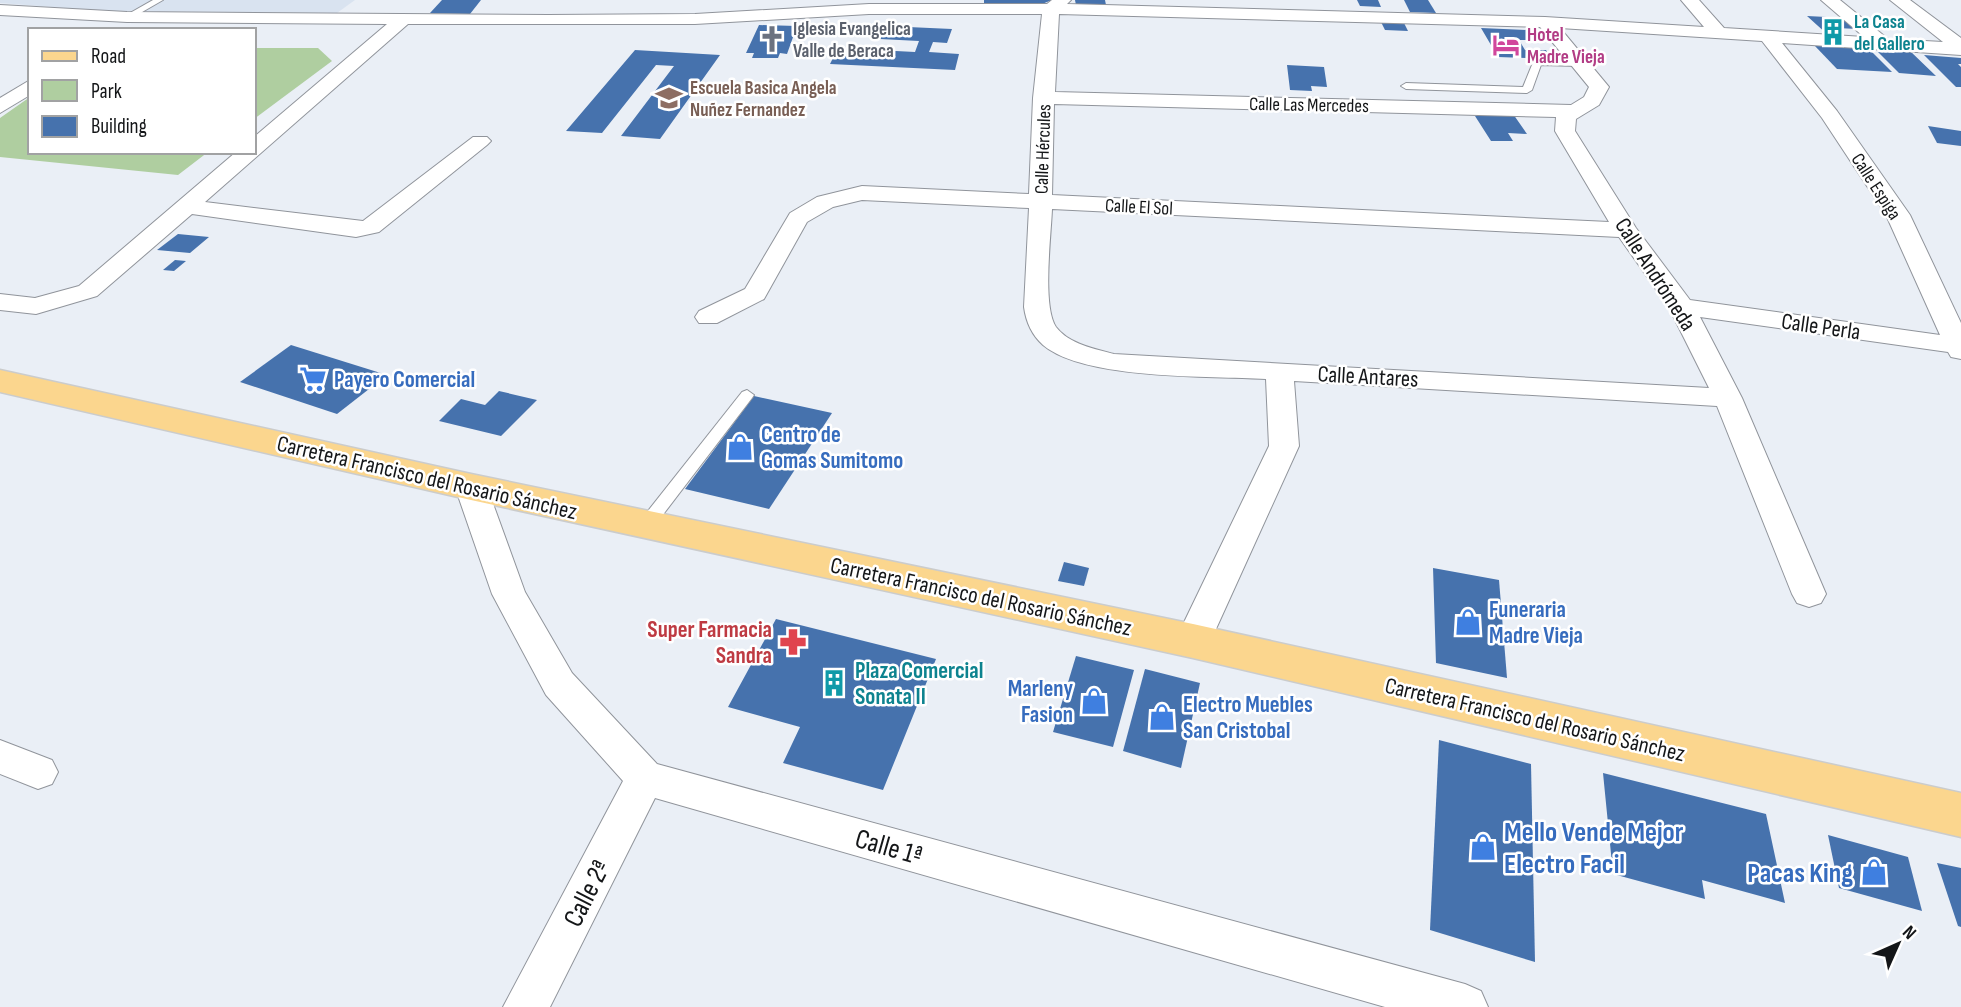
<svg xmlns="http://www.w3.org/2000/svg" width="1961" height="1007" viewBox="0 0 1961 1007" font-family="'Sofia Sans Condensed',sans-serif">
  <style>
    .built { fill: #d9e3f0 }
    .green { fill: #afcea0 }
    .building { fill: #4672ad }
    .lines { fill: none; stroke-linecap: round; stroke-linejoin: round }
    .service-casing { stroke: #90949b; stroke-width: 2 }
    .minor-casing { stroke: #90949b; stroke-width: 2 }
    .primary-casing { stroke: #cbcccc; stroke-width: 3 }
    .service { fill: #fff; fill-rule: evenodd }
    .minor { fill: #fff; fill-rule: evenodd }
    .primary { fill: #fbd68e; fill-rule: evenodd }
    .labels { text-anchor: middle; stroke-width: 5; stroke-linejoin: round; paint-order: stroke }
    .far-culture-label { font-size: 19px; font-weight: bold; fill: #0d838f; stroke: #fff; text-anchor: start }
    .far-worship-label { font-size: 19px; font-weight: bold; fill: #5b616d; stroke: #fff; text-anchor: start }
    .far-hotel-label { font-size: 19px; font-weight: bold; fill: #b23c85; stroke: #fff; text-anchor: start }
    .far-education-label { font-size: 19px; font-weight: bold; fill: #785e54; stroke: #fff; text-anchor: start }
    .far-street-label { font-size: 19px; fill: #141618; stroke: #fff }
    .street-label { font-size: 23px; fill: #141618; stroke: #fff }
    .shop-label { font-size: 23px; font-weight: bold; fill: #366cbe; stroke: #fff; text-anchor: start }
    .health-label { font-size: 23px; font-weight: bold; fill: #be3a42; stroke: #fff; text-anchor: end }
    .culture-label { font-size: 23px; font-weight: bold; fill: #0d838f; stroke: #fff; text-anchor: start }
    .near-shop-label { font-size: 28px; font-weight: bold; fill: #366cbe; stroke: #fff; text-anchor: start }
    .near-street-label { font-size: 28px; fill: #141618; stroke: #fff }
  </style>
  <rect width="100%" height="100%" fill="#eaeff6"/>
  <polygon class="built" points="0,0 355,0 337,13 104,11 0,3"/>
  <g class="green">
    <polygon points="254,48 318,48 332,61 254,119"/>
    <polygon points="30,97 30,152 208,152 178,175 0,157 0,118"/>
  </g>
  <g class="building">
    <polygon points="442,0 481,0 470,14 430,13"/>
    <polygon points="984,0 1052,0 1042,4 984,3"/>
    <polygon points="1075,0 1105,0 1106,5 1076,5"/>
    <polygon points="1357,0 1378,0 1381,7 1360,6"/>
    <polygon points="1404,0 1428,0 1436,13 1410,12"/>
    <polygon points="1807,16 1846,18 1859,29 1836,28 1845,36 1828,35"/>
    <polygon points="1380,20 1403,21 1408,31 1385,30"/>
    <polygon points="759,25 797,26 787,54 780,53 778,58 752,58 754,53 746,53"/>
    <polygon points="886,26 952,29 947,43 933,42 929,52 959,54 955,70 830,64 838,48 915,52 919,41 880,39"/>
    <polygon points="1481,28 1529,30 1536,40 1519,40 1525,50 1546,50 1551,59 1498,57"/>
    <polygon points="1814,45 1868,48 1892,72 1837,69"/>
    <polygon points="1890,49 1909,50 1936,76 1899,73 1878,52 1895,53"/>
    <polygon points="635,50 720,55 660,139 621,136 674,66 656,65 602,133 566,131"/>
    <polygon points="1924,55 1961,58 1961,64 1958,64 1961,67 1961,87 1956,87"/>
    <polygon points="1287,65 1324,67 1327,87 1311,86 1312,91 1290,90"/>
    <polygon points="1494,111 1511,111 1527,134 1508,133 1513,141 1491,141 1475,116 1497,116"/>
    <polygon points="1928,126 1961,131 1961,146 1937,143"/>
    <polygon points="178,234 209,237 190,253 157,250"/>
    <polygon points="175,260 186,261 174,271 163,270"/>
    <polygon points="291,345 387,375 337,414 240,382"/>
    <polygon points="499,391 537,400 501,436 439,421 461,399 485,405"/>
    <polygon points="754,396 832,413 769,509 685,489"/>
    <polygon points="1064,562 1089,568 1084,586 1058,581"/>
    <polygon points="1433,568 1499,580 1507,678 1436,663"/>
    <polygon points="776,619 936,659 883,790 783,763 800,727 728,707"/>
    <polygon points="1076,656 1134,670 1113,747 1053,732"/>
    <polygon points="1145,669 1200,683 1181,768 1123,751"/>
    <polygon points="1439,740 1531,764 1535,962 1430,930"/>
    <polygon points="1603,773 1766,814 1785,903 1702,880 1705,899 1613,874"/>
    <polygon points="1828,835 1908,857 1922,911 1839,888"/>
    <polygon points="1937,863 1961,868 1961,927 1958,926"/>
  </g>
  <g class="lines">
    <defs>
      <g id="service">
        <polygon points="153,0 163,0 130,19 123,17"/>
        <polygon points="1534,60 1578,60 1583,63 1578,66 1541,65 1532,90 1527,93 1406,89 1401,86 1406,83 1523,87"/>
        <polygon points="747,390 754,395 752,398 652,529 640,529 638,525 640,521 742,392"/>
      </g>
      <g id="minor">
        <path d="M1052,0h19l-4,4 478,13 159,10 -23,-27h18l25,28 140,9 -43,-37h19l48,39 55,3 -53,-42h20l51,38v17l-179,-12 55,68 73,104 51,108v36l-10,-2 -3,-5 -248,-35 42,81 84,196 -5,9 -12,4 -12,-4 -5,-9 -75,-188 -423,-25 5,65 -93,205 -13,4 -13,-4 -5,-10 94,-195 -3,-67c-55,-3 -182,1 -223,-34 -11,-10 -17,-23 -19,-38l5,-99 -167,-8 -29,7 -26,15 -43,77 -47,24h-18l-4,-6 4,-6 46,-22 45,-76 27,-16 45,-11 167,8 4,-96 9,-84h-173l-174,10h-287l-203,178 158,19 110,-84h14l4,4 -4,4 -108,87 -23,5 -164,-23 -95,82 -61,18 -36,-4v-16l35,4 44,-12 157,-134h18v-15l133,-113 -260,-2 -127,-7v-10l127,7 421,3 147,-1 174,-10h178zM1059,14l481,13 49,60 -5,10 -13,8 -516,-13zM1560,28l202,13 60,77 64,97 54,120 -250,-35 -54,-72 -61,-97 1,-12 23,-14 10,-18zM1054,104l502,13 -1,14 54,91 -557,-27zM1052,209l567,28 50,71 40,80 -595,-34c-19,-5 -45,-10 -58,-27 -14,-21 -5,-91 -4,-118z"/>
        <polygon points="30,80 30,95 0,113 0,98"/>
        <polygon points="471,476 482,479 487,487 525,592 572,673 657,764 1465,984 1481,991 1488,1007 1385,1007 655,798 550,1007 503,1007 623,781 546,695 492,594 455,487 460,479"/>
        <polygon points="0,740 52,760 58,772 52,784 38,789 0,774"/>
      </g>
      <polygon id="primary" points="0,370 471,474 1193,624 1961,793 1961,837 1193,658 471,500 0,392"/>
    </defs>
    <use href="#service" class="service-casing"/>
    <use href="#minor" class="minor-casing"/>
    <use href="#primary" class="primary-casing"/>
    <use href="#service" class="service"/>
    <use href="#minor" class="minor"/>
    <use href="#primary" class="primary"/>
  </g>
  <defs>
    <symbol id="building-bare" viewBox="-9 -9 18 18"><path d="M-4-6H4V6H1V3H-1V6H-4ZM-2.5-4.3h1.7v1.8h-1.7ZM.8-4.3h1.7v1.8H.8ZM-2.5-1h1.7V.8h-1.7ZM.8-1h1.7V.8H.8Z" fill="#0f9aa8" stroke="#fff" stroke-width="2.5" paint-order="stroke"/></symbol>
    <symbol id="church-bare" viewBox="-9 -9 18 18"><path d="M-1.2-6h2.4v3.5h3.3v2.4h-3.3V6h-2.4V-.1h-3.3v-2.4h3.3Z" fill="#6b7280" stroke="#fff" stroke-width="2.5" paint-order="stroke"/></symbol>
    <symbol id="hotel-bare" viewBox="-9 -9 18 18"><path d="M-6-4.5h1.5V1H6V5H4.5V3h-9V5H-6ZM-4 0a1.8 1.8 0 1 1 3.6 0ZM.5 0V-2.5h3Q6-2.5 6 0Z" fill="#d1479c" stroke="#fff" stroke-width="2.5" paint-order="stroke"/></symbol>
    <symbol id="school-bare" viewBox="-9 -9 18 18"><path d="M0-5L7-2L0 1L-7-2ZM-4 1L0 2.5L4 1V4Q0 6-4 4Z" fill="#8d6e63" stroke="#fff" stroke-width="2.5" paint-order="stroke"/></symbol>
    <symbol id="supermarket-bare" viewBox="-9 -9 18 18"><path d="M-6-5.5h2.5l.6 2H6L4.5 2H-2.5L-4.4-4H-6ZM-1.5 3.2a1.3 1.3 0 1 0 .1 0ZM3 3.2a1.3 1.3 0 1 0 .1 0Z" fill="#3f7fe0" stroke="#fff" stroke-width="2.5" paint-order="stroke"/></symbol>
    <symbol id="shop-bare" viewBox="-9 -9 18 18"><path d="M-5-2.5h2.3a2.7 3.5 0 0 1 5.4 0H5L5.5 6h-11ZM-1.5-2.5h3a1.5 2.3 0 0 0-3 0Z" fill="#3f7fe0" stroke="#fff" stroke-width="2.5" paint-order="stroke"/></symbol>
    <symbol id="pharmacy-bare" viewBox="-9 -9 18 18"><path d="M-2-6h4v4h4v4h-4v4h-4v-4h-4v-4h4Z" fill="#e0444e" stroke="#fff" stroke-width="2.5" paint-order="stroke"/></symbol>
  </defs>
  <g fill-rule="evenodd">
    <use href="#building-bare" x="1814" y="13" width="38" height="38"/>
    <use href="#church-bare" x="753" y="20" width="38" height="38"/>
    <use href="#hotel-bare" x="1487" y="26" width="38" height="38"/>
    <use href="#school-bare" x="650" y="79" width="38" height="38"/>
    <use href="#supermarket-bare" x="294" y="360" width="38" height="38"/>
    <use href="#shop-bare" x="721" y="428" width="38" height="38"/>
    <use href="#shop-bare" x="1449" y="603" width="38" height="38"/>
    <use href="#pharmacy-bare" x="774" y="623" width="38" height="38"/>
    <use href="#building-bare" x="815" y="664" width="38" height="38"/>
    <use href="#shop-bare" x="1075" y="682" width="38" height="38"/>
    <use href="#shop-bare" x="1143" y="698" width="38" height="38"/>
    <use href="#shop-bare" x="1464" y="828" width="38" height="38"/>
    <use href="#shop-bare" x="1855" y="853" width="38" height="38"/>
  </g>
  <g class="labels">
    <g class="far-culture-label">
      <text x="1854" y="28">La Casa<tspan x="1854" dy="22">del Gallero</tspan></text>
    </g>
    <g class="far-worship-label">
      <text x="793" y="35">Iglesia Evangelica<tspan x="793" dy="22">Valle de Beraca</tspan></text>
    </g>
    <g class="far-hotel-label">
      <text x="1527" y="41">Hotel<tspan x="1527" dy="22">Madre Vieja</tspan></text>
    </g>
    <g class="far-education-label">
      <text x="690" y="94">Escuela Basica Angela<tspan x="690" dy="22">Nuñez Fernandez</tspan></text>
    </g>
    <g class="far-street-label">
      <text transform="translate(1309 104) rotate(1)" y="7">Calle Las Mercedes</text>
      <text transform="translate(1042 149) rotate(-88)" y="7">Calle Hércules</text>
      <text transform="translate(1877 186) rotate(57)" y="7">Calle Espiga</text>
      <text transform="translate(1139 206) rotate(3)" y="7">Calle El Sol</text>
    </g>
    <g class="street-label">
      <text transform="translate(1656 274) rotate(57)" y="8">Calle Andrómeda</text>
      <text transform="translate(1821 326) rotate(8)" y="8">Calle Perla</text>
      <text transform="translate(1368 376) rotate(3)" y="8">Calle Antares</text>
      <text transform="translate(427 477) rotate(13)" y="8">Carretera Francisco del Rosario Sánchez</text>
      <text transform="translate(981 596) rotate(12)" y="8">Carretera Francisco del Rosario Sánchez</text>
      <text transform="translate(1535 719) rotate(13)" y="8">Carretera Francisco del Rosario Sánchez</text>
    </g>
    <g class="shop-label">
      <text x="334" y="387">Payero Comercial</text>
      <text x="761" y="442">Centro de<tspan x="761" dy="26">Gomas Sumitomo</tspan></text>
      <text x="1489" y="617">Funeraria<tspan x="1489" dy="26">Madre Vieja</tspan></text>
      <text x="1073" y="696" text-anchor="end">Marleny<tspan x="1073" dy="26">Fasion</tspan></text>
      <text x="1183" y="712">Electro Muebles<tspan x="1183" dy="26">San Cristobal</tspan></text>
    </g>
    <g class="health-label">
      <text x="772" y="637">Super Farmacia<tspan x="772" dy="26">Sandra</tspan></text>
    </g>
    <g class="culture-label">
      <text x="855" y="678">Plaza Comercial<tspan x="855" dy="26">Sonata II</tspan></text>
    </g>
    <g class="near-shop-label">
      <text x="1504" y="841">Mello Vende Mejor<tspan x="1504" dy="32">Electro Facil</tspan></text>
      <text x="1853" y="882" text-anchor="end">Pacas King</text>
    </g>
    <g class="near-street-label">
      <text transform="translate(889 846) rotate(16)" y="10">Calle 1ª</text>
      <text transform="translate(586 893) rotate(-63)" y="10">Calle 2ª</text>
    </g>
  </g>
  <rect x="28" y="28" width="228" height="126" fill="#ffffff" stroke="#a1a2a3" stroke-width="2"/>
  <rect x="42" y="51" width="35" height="10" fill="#fbd68e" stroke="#a1a2a3" stroke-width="2"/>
  <text x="91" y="63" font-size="21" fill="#141618">Road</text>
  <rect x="42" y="80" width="35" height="21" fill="#afcea0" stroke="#a1a2a3" stroke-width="2"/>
  <text x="91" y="98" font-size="21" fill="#141618">Park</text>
  <rect x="42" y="116" width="35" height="21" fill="#4672ad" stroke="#a1a2a3" stroke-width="2"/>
  <text x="91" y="133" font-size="21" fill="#141618">Building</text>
  <g transform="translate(1898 944) rotate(45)" stroke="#ffffff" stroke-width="5" paint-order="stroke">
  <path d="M0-5L12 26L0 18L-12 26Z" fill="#141618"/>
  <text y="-10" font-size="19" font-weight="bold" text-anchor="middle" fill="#141618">N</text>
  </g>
</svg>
